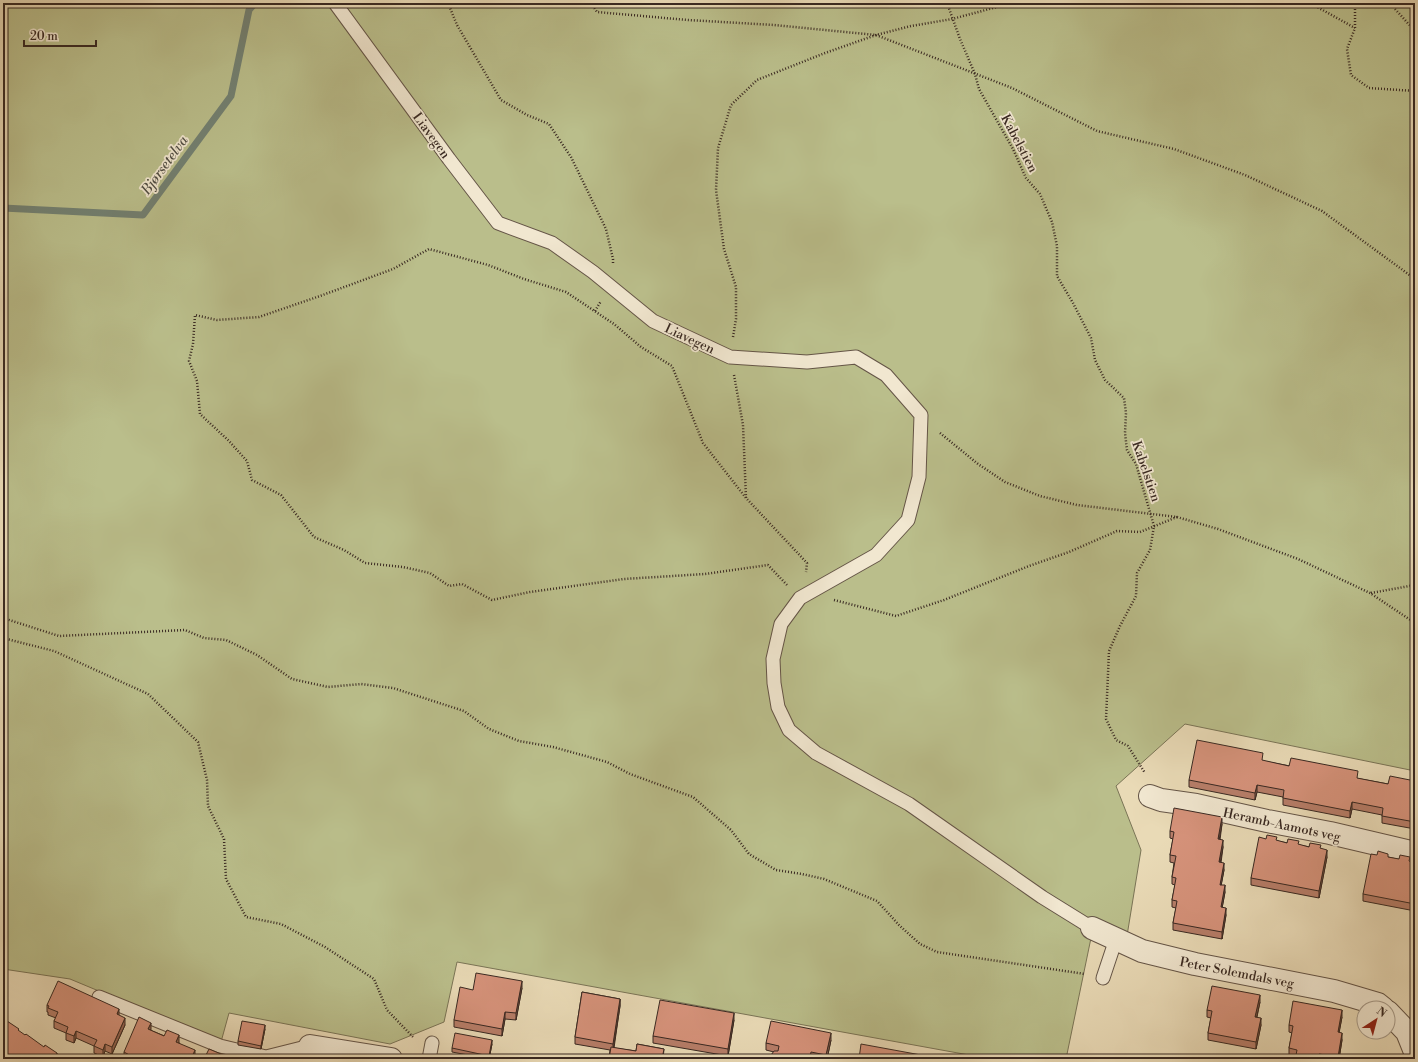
<svg xmlns="http://www.w3.org/2000/svg" width="1418" height="1062" viewBox="0 0 1418 1062" font-family="'Libre Bodoni',serif">
  <style>
    .green { fill: #babe8b; stroke: #7a7456 }
    .lines { fill: none; stroke-linecap: round; stroke-linejoin: round }
    .stream { stroke: #738172; stroke-width: 7 }
    .lane-casing { stroke: #655547; stroke-width: 15 }
    .street-casing { stroke: #655547; stroke-width: 24 }
    .path { stroke: #392922; stroke-width: 2.5; stroke-dasharray: 1 2; stroke-linecap: butt }
    .lane { stroke: #f1e7d0; stroke-width: 13 }
    .street { stroke: #f1e7d0; stroke-width: 22 }
    .wall { fill: #b77e69; stroke: #392922 }
    .shaded-wall { fill: #956655; stroke: #392922 }
    .building { fill: #d5927a; stroke: #392922 }
    .labels { text-anchor: middle; stroke-width: 3.5; stroke-linejoin: round; paint-order: stroke }
    .street-label { font-size: 13px; fill: #392922; stroke: #f1e7d0 }
    .water-label { font-size: 14px; font-style: italic; fill: #514e44; stroke: #f1e7d0 }
  </style>
  <rect width="100%" height="100%" fill="#e9dab6"/>
  <filter id="stains"><feTurbulence type="fractalNoise" baseFrequency=".005" numOctaves="4"/><feColorMatrix values="0 0 0 0 .2 0 0 0 0 .09 0 0 0 0 .02 0 0 0 .5 -.17"/></filter>
  <radialGradient id="worn" r=".72"><stop offset=".6" stop-color="#630" stop-opacity="0"/><stop offset="1" stop-color="#630" stop-opacity=".3"/></radialGradient>
  <polygon class="green" points="3,3 1415,3 1415,771 1185,724 1116,786 1141,850 1125,948 1091,938 1066,1059 991,1059 457,962 444,1022 390,1044 229,1013 221,1042 70,979 3,969"/>
  <g class="lines">
    <polyline class="stream" points="3,208 143,215 231,96 249,10 255,3"/>
    <defs>
      <g id="lane">
        <polyline points="335,3 449,159 498,223 552,243 593,272 653,321 730,357 807,362 856,357 886,375 921,415 919,477 908,520 876,555 800,598 781,624 773,659 774,683 778,707 789,730 816,753 909,804 1042,897 1092,928"/>
        <polyline points="1103,978 1116,939"/>
        <polyline points="99,997 220,1046 266,1057 310,1046"/>
        <polyline points="429,1059 432,1043"/>
      </g>
      <g id="street">
        <polyline points="1150,796 1161,800 1196,805 1267,821 1330,833 1415,853"/>
        <polyline points="1092,928 1142,951 1195,964 1334,991 1378,1004 1383,1008"/>
        <polyline points="1388,1012 1407,1032 1415,1052"/>
        <polyline points="310,1046 391,1059"/>
      </g>
    </defs>
    <use href="#lane" class="lane-casing"/>
    <use href="#street" class="street-casing"/>
    <g class="path">
      <polyline points="448,3 457,25 501,100 527,115 549,124 571,157 606,229 613,259 613,263"/>
      <polyline points="591,3 597,12 688,20 774,25 876,35 1012,88 1097,131 1174,149 1245,175 1322,211 1415,279"/>
      <polyline points="947,3 960,39 975,74 979,89 1013,149 1026,178 1040,194 1052,222 1057,246 1057,276 1073,303 1091,338 1095,360 1105,380 1124,398 1126,413 1125,433 1127,450 1136,464 1154,526 1150,550 1137,573 1136,596 1120,626 1109,651 1106,719 1116,740 1128,746 1145,773"/>
      <polyline points="1310,3 1355,28"/>
      <polyline points="1355,3 1355,28 1347,49 1351,75 1369,88 1415,91"/>
      <polyline points="1395,3 1395,9 1415,31"/>
      <polyline points="595,311 601,301"/>
      <polyline points="733,337 736,319 736,287 724,249 716,190 718,148 731,105 757,80 825,53 876,35 911,26 952,19 1012,3"/>
      <polyline points="734,375 743,425 746,498"/>
      <polyline points="940,433 978,464 1005,482 1040,496 1077,505 1177,517 1218,529 1298,559 1370,593 1415,623"/>
      <polyline points="787,585 768,565 705,574 624,579 530,592 492,600 462,584 449,586 430,573 403,567 365,563 344,550 314,537 281,495 252,480 247,461 229,441 200,414 197,381 189,361 193,344 195,315 217,320 259,317 320,296 393,269 429,249 488,265 524,279 566,292 614,324 641,347 672,366 703,443 746,498 807,563 806,572"/>
      <polyline points="1371,593 1415,585"/>
      <polyline points="834,600 896,616 944,600 1029,566 1069,552 1117,531 1140,532 1177,517"/>
      <polyline points="3,618 59,636 185,630 204,638 226,640 257,655 292,679 328,687 361,684 393,688 464,711 489,729 519,741 553,747 607,762 630,774 693,797 731,830 749,854 776,870 802,874 824,879 877,901 899,925 920,944 937,952 1085,974"/>
      <polyline points="3,638 54,651 148,694 198,742 207,780 208,806 224,839 226,879 246,917 281,924 325,947 374,979 387,1010 414,1038"/>
    </g>
    <use href="#lane" class="lane"/>
    <use href="#street" class="street"/>
  </g>
  <g class="wall">
    <polygon points="1263,761 1388,784 1415,781 1415,829 1382,823 1382,815 1352,809 1350,818 1283,805 1283,797 1257,792 1255,800 1189,787 1189,780"/>
    <polygon points="1222,824 1220,840 1223,847 1221,863 1224,870 1221,885 1225,892 1222,908 1226,915 1222,939 1173,930 1173,923 1176,908 1172,907 1172,900 1175,885 1172,884 1172,877 1174,863 1170,862 1170,855 1173,839 1170,838 1170,831"/>
    <polygon points="1277,841 1321,849 1327,857 1319,898 1251,885 1251,878"/>
    <polygon points="1388,857 1415,863 1415,911 1363,901 1363,894"/>
    <polygon points="522,988 516,1020 505,1019 502,1036 454,1027 454,1020 473,990"/>
    <polygon points="582,992 620,999 620,1006 614,1048 636,1051 637,1044 664,1049 663,1059 609,1059 610,1050 575,1044 575,1037"/>
    <polygon points="1260,1002 1257,1017 1261,1025 1256,1049 1208,1040 1208,1033 1211,1018 1207,1017 1207,1010"/>
    <polygon points="47,1005 119,1016 125,1025 112,1054 105,1051 103,1057 94,1053 94,1046 76,1038 74,1043 66,1040 66,1033 54,1028 54,1021 56,1018 48,1015 48,1012 47,1012"/>
    <polygon points="1342,1017 1339,1032 1342,1040 1339,1059 1296,1059 1296,1057 1289,1055 1289,1048 1292,1033 1289,1032 1289,1025"/>
    <polygon points="734,1020 728,1056 653,1043 653,1036"/>
    <polygon points="265,1029 261,1049 238,1045 238,1041"/>
    <polygon points="150,1030 179,1042 179,1043 195,1057 194,1059 124,1059 124,1052"/>
    <polygon points="831,1040 827,1059 768,1059 774,1052 766,1050 766,1043"/>
    <polygon points="492,1044 489,1059 452,1052 452,1048"/>
  </g>
  <g class="shaded-wall">
    <polygon points="1257,785 1257,792 1255,800 1255,793"/>
    <polygon points="1352,802 1352,809 1350,818 1350,811"/>
    <polygon points="1222,817 1222,824 1218,846 1218,839"/>
    <polygon points="1223,840 1223,847 1219,869 1219,862"/>
    <polygon points="1327,850 1327,857 1319,898 1319,891"/>
    <polygon points="1224,863 1224,870 1220,892 1220,885"/>
    <polygon points="1225,885 1225,892 1221,914 1221,907"/>
    <polygon points="1226,908 1226,915 1222,939 1222,932"/>
    <polygon points="522,981 522,988 516,1020 516,1013"/>
    <polygon points="1260,995 1260,1002 1255,1024 1255,1017"/>
    <polygon points="620,999 620,1006 613,1051 613,1044"/>
    <polygon points="119,1009 119,1016 117,1014"/>
    <polygon points="1342,1010 1342,1017 1338,1039 1338,1032"/>
    <polygon points="505,1012 505,1019 502,1036 502,1029"/>
    <polygon points="734,1013 734,1020 728,1056 728,1049"/>
    <polygon points="125,1018 125,1025 112,1054 112,1047"/>
    <polygon points="1261,1018 1261,1025 1256,1049 1256,1042"/>
    <polygon points="151,1023 151,1030 148,1029"/>
    <polygon points="265,1025 265,1029 261,1049 261,1046"/>
    <polygon points="76,1031 76,1038 74,1043 74,1036"/>
    <polygon points="831,1033 831,1040 827,1059 826,1059 826,1055"/>
    <polygon points="1342,1033 1342,1040 1339,1059 1338,1059"/>
    <polygon points="179,1035 179,1042 176,1049 176,1042"/>
    <polygon points="492,1040 492,1044 489,1059 489,1056"/>
    <polygon points="105,1044 105,1051 103,1057 103,1050"/>
    <polygon points="195,1050 195,1057 194,1059 191,1059"/>
    <polygon points="57,1053 57,1059 54,1059"/>
    <polygon points="136,1055 135,1059 133,1059 133,1057"/>
  </g>
  <g class="building">
    <polygon points="1197,740 1263,753 1262,760 1289,766 1291,758 1358,771 1357,778 1388,784 1390,776 1415,781 1415,822 1382,816 1383,808 1352,802 1350,811 1283,798 1284,790 1257,785 1255,793 1189,780"/>
    <polygon points="1174,808 1222,817 1218,839 1223,840 1219,862 1224,863 1220,885 1225,885 1221,907 1226,908 1222,932 1173,923 1177,901 1172,900 1176,878 1172,877 1176,856 1170,855 1174,832 1170,831"/>
    <polygon points="1267,835 1277,837 1276,840 1287,843 1288,839 1299,841 1298,844 1309,847 1310,843 1321,845 1320,848 1327,850 1319,891 1251,878 1259,837 1266,839"/>
    <polygon points="1378,851 1388,854 1388,857 1399,859 1400,855 1410,857 1409,861 1415,863 1415,904 1363,894 1371,854 1377,855"/>
    <polygon points="476,973 522,981 516,1013 505,1012 502,1029 454,1020 460,987 473,990"/>
    <polygon points="58,981 119,1009 117,1014 125,1018 112,1047 105,1044 103,1050 94,1046 97,1040 76,1031 74,1036 66,1033 68,1027 54,1021 58,1012 48,1008 49,1006 47,1005"/>
    <polygon points="1212,986 1260,995 1255,1017 1261,1018 1256,1042 1208,1033 1212,1011 1207,1010"/>
    <polygon points="582,992 620,999 613,1044 575,1037"/>
    <polygon points="660,1000 734,1013 728,1049 653,1036"/>
    <polygon points="1293,1001 1342,1010 1338,1032 1342,1033 1338,1057 1319,1054 1318,1059 1296,1055 1297,1050 1289,1048 1293,1026 1289,1025"/>
    <polygon points="139,1017 151,1023 148,1029 164,1036 167,1030 179,1035 176,1042 195,1050 191,1059 138,1059 135,1058 136,1055 133,1057 124,1052"/>
    <polygon points="3,1021 6,1023 7,1021 19,1029 18,1030 25,1035 26,1034 44,1047 45,1045 57,1053 54,1059 6,1059 3,1057"/>
    <polygon points="242,1021 265,1025 261,1046 238,1041"/>
    <polygon points="771,1021 831,1033 826,1055 811,1052 810,1058 814,1058 814,1059 768,1059 774,1051 778,1051 779,1046 766,1043"/>
    <polygon points="455,1033 492,1040 489,1056 452,1048"/>
    <polygon points="637,1044 664,1049 662,1059 609,1059 611,1047 636,1051"/>
    <polygon points="861,1044 921,1055 921,1059 859,1059"/>
    <polygon points="209,1049 221,1054 218,1059 204,1059"/>
  </g>
  <g class="labels">
    <g class="street-label">
      <text transform="translate(432 135) rotate(54)" y="5">Liavegen</text>
      <text transform="translate(1020 143) rotate(62)" y="5">Kabelstien</text>
      <text transform="translate(690 338) rotate(25)" y="5">Liavegen</text>
      <text transform="translate(1147 471) rotate(71)" y="5">Kabelstien</text>
      <text transform="translate(1282 824) rotate(12)" y="5">Heramb-Aamots veg</text>
      <text transform="translate(1237 972) rotate(11)" y="5">Peter Solemdals veg</text>
    </g>
    <g class="water-label">
      <text transform="translate(164 165) rotate(-54)" y="5">Bjørsetelva</text>
    </g>
  </g>
  <rect width="1418" height="1062" fill="none" stroke="#e9dab6" stroke-width="16"/>
  <rect x="4" y="4" width="1410" height="1054" fill="none" stroke="#392922" stroke-width="2"/>
  <rect x="8" y="8" width="1402" height="1046" fill="none" stroke="#392922"/>
  <g transform="translate(1376 1020) rotate(36)"><circle r="19" fill="#f1e7d0" stroke="#a79b8a"/>
  <path d="M0-3L7 15L0 10L-7 15Z" fill="#8f2418"/>
  <text y="-6" font-size="11" font-weight="bold" text-anchor="middle" fill="#392922">N</text>
  </g>
  <path d="M24 40v6h72v-6" fill="none" stroke="#392922" stroke-width="2"/>
  <text x="30" y="40" font-size="12" fill="#392922" stroke="#f1e7d0" stroke-width="3" paint-order="stroke">20 m</text>
  <rect width="100%" height="100%" filter="url(#stains)"/>
  <rect width="100%" height="100%" fill="url(#worn)"/>
</svg>
